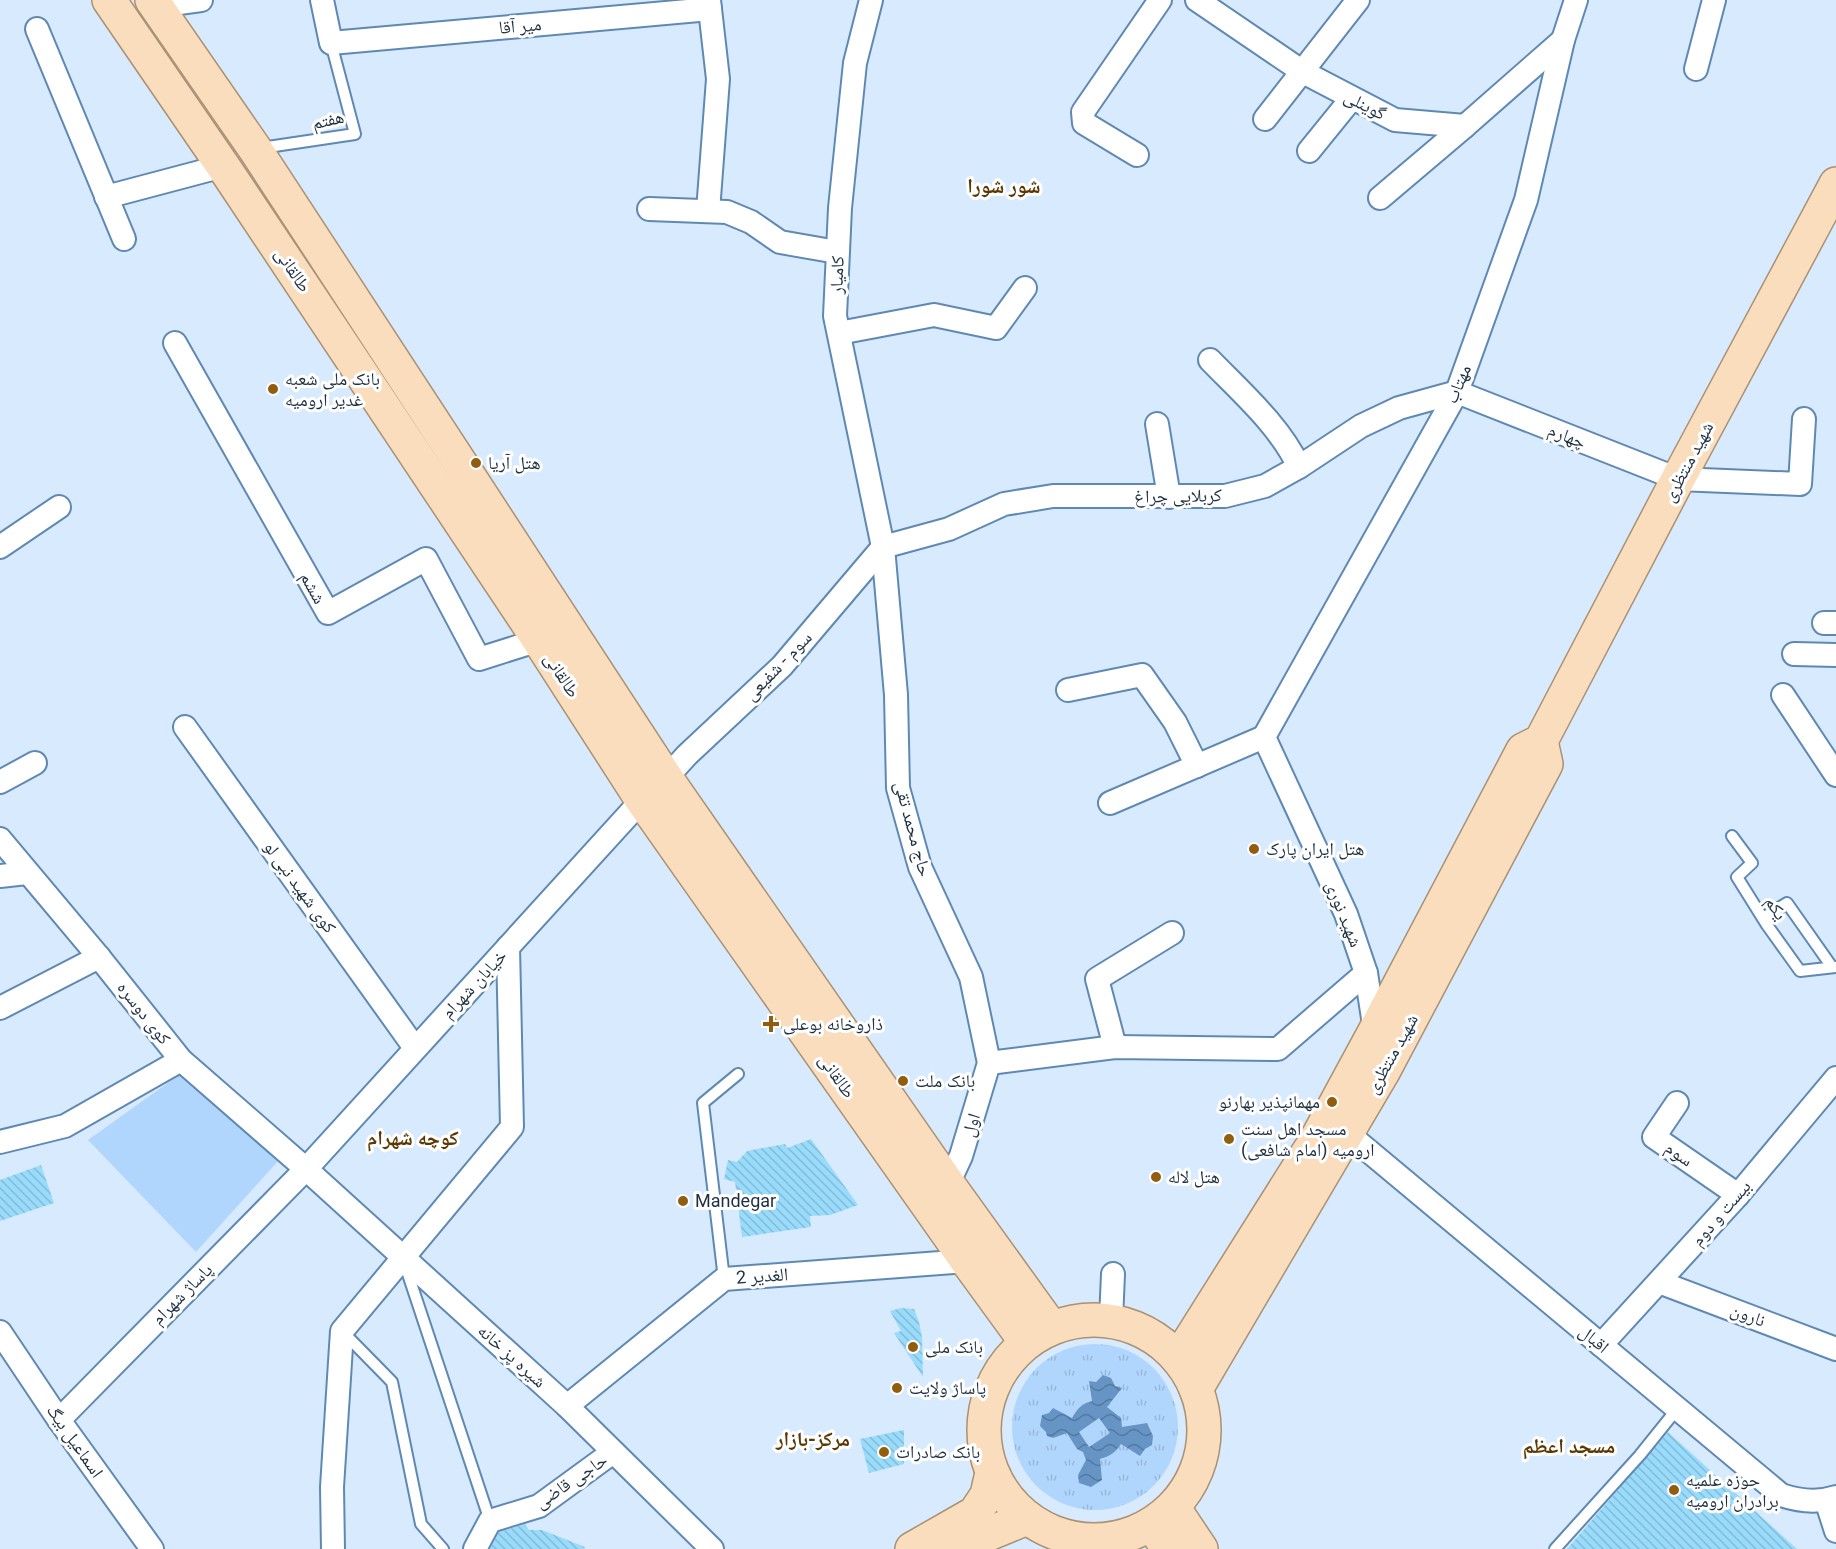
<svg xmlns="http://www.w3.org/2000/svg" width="1836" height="1549" viewBox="0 0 1836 1549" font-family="Roboto,'Noto Naskh Arabic',sans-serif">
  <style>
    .grass { fill: url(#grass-tufts) }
    .park { fill: #b1d6fd }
    .water { fill: url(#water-waves); fill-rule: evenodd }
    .building { fill: url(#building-back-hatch) }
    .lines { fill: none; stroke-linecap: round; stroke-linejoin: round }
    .service-casing { stroke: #5f89b3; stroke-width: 14 }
    .minor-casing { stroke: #5f89b3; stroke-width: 26 }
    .primary-casing { stroke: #aa9173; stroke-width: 36 }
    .service { stroke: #fff; stroke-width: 10 }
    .minor { stroke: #fff; stroke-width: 22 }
    .primary { stroke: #faddbc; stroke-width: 33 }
    .poi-dot { fill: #915d0f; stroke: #fff; stroke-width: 2 }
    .labels { text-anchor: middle; stroke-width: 6; stroke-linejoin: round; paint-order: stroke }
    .street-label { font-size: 18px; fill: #1d2f40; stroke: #fff }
    .poi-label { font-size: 18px; fill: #1d2f40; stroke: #fff; text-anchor: start }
    .neighbourhood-label { font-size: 20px; font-weight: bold; fill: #5b3801; stroke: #fff }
  </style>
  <defs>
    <pattern id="grass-tufts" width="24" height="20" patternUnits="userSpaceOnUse" patternTransform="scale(1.5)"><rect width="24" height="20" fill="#b1d6fd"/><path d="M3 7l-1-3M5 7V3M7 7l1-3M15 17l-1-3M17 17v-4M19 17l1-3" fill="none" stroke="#98b8da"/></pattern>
    <pattern id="water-waves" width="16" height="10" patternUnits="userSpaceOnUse" patternTransform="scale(1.5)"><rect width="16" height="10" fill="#6694c4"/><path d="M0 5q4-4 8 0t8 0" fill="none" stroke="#5379a1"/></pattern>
    <pattern id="building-back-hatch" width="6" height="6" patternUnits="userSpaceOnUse" patternTransform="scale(1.5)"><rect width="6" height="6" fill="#99dbfb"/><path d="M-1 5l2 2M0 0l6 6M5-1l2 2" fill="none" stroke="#83bcd8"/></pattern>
  </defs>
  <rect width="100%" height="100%" fill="#d8eafd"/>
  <circle class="grass" cx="1095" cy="1427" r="83"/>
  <polygon class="park" points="183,1072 279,1160 196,1252 88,1140"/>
  <path class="water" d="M1103,1375l8,3 4,8 7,2 -15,19 14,11 1,9 25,-4 6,13 -1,9 -7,4 -5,7 -19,-12c-6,9 -11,12 -21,15l2,21 -11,7 -12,-4 -1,-8 8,-15 -3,-8 -6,-3 -10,-16 -14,5 -6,-2 -1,-4 -6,-6 2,-11 7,-2 4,-5 19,10c6,-10 9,-14 20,-17l-3,-20 7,1zM1099,1418l11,15 -21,14 -10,-15z"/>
  <g class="building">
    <polygon points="811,1139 858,1205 830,1215 810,1216 811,1227 742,1237 735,1182 724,1179 728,1160 737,1162 747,1151 785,1144 787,1148"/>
    <polygon points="41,1165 54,1203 0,1221 0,1180"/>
    <polygon points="901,1308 914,1309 919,1322 922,1337 923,1377 894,1333 901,1331 890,1311"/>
    <polygon points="904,1430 904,1464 869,1473 860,1439"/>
    <polygon points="1668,1432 1797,1549 1567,1549"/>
    <polygon points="525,1524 529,1530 542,1530 585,1547 584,1549 490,1549 499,1532"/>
  </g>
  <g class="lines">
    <defs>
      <g id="service">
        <polyline points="261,148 355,134 331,43"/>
        <polyline points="1732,836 1752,863 1737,877 1767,925 1800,971 1836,967"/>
        <polyline points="1763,918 1787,903 1832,967"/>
        <polyline points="405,1265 490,1521"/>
        <polyline points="724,1279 703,1103 738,1074"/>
        <polyline points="342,1331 392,1382 421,1524 443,1549"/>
        <polyline points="1555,1549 1640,1455 1677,1409"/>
      </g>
      <g id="minor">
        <polyline points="322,0 331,43 710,9"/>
        <polyline points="871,0 855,63 840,208 835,316 883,547 896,695 898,788 920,867 971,977 989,1063 961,1156 948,1184"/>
        <polyline points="1197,0 1303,72 1395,120 1465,126 1563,40"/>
        <polyline points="157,6 201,0"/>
        <polyline points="37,29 124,239"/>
        <polyline points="1696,69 1714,0"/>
        <polyline points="1265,119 1358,0"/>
        <polyline points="1309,151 1352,98"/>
        <polyline points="1137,155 1084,123 1083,112 1160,0"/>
        <polyline points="106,197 223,166"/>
        <polyline points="1380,198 1465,126"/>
        <polyline points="649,209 727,212 751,222 780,242 837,252"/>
        <polyline points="708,211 718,79 709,0"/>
        <polyline points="839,333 934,315 996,328 1025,288"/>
        <polyline points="175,343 328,613 426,559 479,659 539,640"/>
        <path d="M1210,360c32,33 70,66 89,107"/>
        <polyline points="1157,424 1169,497"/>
        <polyline points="0,547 59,507"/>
        <polyline points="883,547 949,529 1004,504 1053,496 1225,496 1265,486 1299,467 1361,426 1399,408 1457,392 1678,479 1800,484 1804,419"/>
        <polyline points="1824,623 1836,623"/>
        <polyline points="1794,654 1836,655"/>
        <polyline points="1068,690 1142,675 1175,722 1197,766"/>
        <polyline points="1783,695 1836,775"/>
        <polyline points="185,727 415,1048"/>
        <polyline points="1264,737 1457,392 1526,200 1563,40 1576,0"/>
        <polyline points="1264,737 1346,914 1366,973 1375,1031"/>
        <polyline points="666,778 687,755 782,666 883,547"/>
        <polyline points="0,782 35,763"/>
        <polyline points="1110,803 1264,737"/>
        <polyline points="0,839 99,957 181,1060 306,1169 567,1406 712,1549"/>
        <polyline points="0,876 27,873"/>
        <polyline points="0,1008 99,957"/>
        <polyline points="1115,1047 1097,979 1172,933"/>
        <polyline points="989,1063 1115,1047 1278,1049 1366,973"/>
        <polyline points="1677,1103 1654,1137 1738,1195"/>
        <path d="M1347,1133l434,362c18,6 37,8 55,2"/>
        <polyline points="0,1142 65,1126 181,1060"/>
        <polyline points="1659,1282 1836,1349"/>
        <polyline points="1111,1320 1113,1274"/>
        <polyline points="0,1332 59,1420 152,1549"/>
        <polyline points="1601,1345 1738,1195 1836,1078"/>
        <polyline points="567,1406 724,1279 967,1261"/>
        <polyline points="59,1420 306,1169 642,800"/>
        <polyline points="1826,1500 1836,1531"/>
        <polyline points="333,1549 332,1487 342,1331 512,1127 508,947"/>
        <polyline points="475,1549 490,1521 539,1506 613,1452"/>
      </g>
      <g id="primary">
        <polyline points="109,0 223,166 539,640 642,800 967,1261 1026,1342"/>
        <polyline points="152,0 255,149 666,778 948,1184 1051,1327"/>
        <circle cx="1094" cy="1430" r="110"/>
        <polyline points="1178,1359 1316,1140 1375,1031 1523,750 1541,741 1678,479 1836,184"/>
        <polyline points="1196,1389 1384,1070 1546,764 1541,741"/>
        <polyline points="1173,1507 1201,1549"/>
        <polyline points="1152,1524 1168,1549"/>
        <polyline points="912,1549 975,1513 987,1495 992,1473"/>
        <polyline points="952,1549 1027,1518"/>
      </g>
    </defs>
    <use href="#service" class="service-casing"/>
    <use href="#minor" class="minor-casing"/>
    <use href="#primary" class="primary-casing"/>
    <use href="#service" class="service"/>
    <use href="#minor" class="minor"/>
    <use href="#primary" class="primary"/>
  </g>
  <g class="poi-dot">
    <circle cx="273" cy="389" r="6"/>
    <circle cx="476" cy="463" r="6"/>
    <circle cx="1254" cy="849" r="6"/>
    <path d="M768 1015h6v6h6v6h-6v6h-6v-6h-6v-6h6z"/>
    <circle cx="903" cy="1081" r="6"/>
    <circle cx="1332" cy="1102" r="6"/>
    <circle cx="1229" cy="1139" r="6"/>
    <circle cx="1156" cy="1177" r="6"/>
    <circle cx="683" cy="1201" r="6"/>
    <circle cx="913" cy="1347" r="6"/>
    <circle cx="897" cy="1388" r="6"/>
    <circle cx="884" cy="1452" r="6"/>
    <circle cx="1674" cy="1490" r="6"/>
  </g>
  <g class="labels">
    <g class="street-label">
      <text transform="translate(520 26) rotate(-5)" y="6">میر آقا</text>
      <text transform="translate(1365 105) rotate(27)" y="6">گوینلی</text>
      <text transform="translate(328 120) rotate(-13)" y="6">هفتم</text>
      <text transform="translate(293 270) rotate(56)" y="6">طالقانی</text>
      <text transform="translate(837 275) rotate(-88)" y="6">کامیار</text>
      <text transform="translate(1458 384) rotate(-67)" y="6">مهتاب</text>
      <text transform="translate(1567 436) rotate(22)" y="6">چهارم</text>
      <text transform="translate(1688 462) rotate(-62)" y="6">شهید منتظری</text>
      <text transform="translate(1178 496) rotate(-1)" y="6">کربلایی چراغ</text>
      <text transform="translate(313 588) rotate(61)" y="6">ششم</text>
      <text transform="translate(778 666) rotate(-46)" y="6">سوم - شفیعی</text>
      <text transform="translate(562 675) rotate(57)" y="6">طالقانی</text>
      <text transform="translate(913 829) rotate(75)" y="6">حاج محمد تقی</text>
      <text transform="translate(300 887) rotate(54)" y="6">کوی شهید نبی لو</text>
      <text transform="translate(1776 908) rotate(57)" y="6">یکم</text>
      <text transform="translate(1344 914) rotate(68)" y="6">شهید نوری</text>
      <text transform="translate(474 984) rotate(-47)" y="6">خیابان شهرام</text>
      <text transform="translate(144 1013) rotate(52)" y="6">کوی دوسره</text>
      <text transform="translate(1392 1054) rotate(-61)" y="6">شهید منتظری</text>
      <text transform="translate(837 1076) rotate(55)" y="6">طالقانی</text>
      <text transform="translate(971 1125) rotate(-73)" y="6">اول</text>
      <text transform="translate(1679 1154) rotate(35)" y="6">سوم</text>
      <text transform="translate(1721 1213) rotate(-49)" y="6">بیست و دوم</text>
      <text transform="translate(762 1276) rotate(-4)" y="6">2 الغدیر</text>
      <text transform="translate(182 1294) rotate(-45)" y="6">پاساژ شهرام</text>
      <text transform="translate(1748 1315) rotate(21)" y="6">نارون</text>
      <text transform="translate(1594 1339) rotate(40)" y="6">اقبال</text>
      <text transform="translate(512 1356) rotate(42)" y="6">شیره پز خانه</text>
      <text transform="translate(75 1441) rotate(55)" y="6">اسماعیل بیگ</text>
      <text transform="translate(571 1481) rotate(-34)" y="6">حاجی قاضی</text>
    </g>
    <g class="poi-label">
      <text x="285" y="385">بانک ملی شعبه<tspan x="285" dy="21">غدیر ارومیه</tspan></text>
      <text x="488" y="469">هتل آریا</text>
      <text x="1266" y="855">هتل ایران پارک</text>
      <text x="783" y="1030">ذاروخانه بوعلی</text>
      <text x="915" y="1087">بانک ملت</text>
      <text x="1320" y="1108" text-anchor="end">مهمانپذیر بهارنو</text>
      <text x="1241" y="1135">مسجد اهل سنت<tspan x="1241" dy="21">ارومیه (امام شافعی)</tspan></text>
      <text x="1168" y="1183">هتل لاله</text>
      <text x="695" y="1207">Mandegar</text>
      <text x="925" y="1353">بانک ملی</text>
      <text x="909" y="1394">پاساژ ولایت</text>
      <text x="896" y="1458">بانک صادرات</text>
      <text x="1686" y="1486">حوزه علمیه<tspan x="1686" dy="21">برادران ارومیه</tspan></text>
    </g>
    <g class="neighbourhood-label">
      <text x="1004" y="193">شور شورا</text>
      <text x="413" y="1145">کوچه شهرام</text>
      <text x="813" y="1446">مرکز-بازار</text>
      <text x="1569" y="1453">مسجد اعظم</text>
    </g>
  </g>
</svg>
